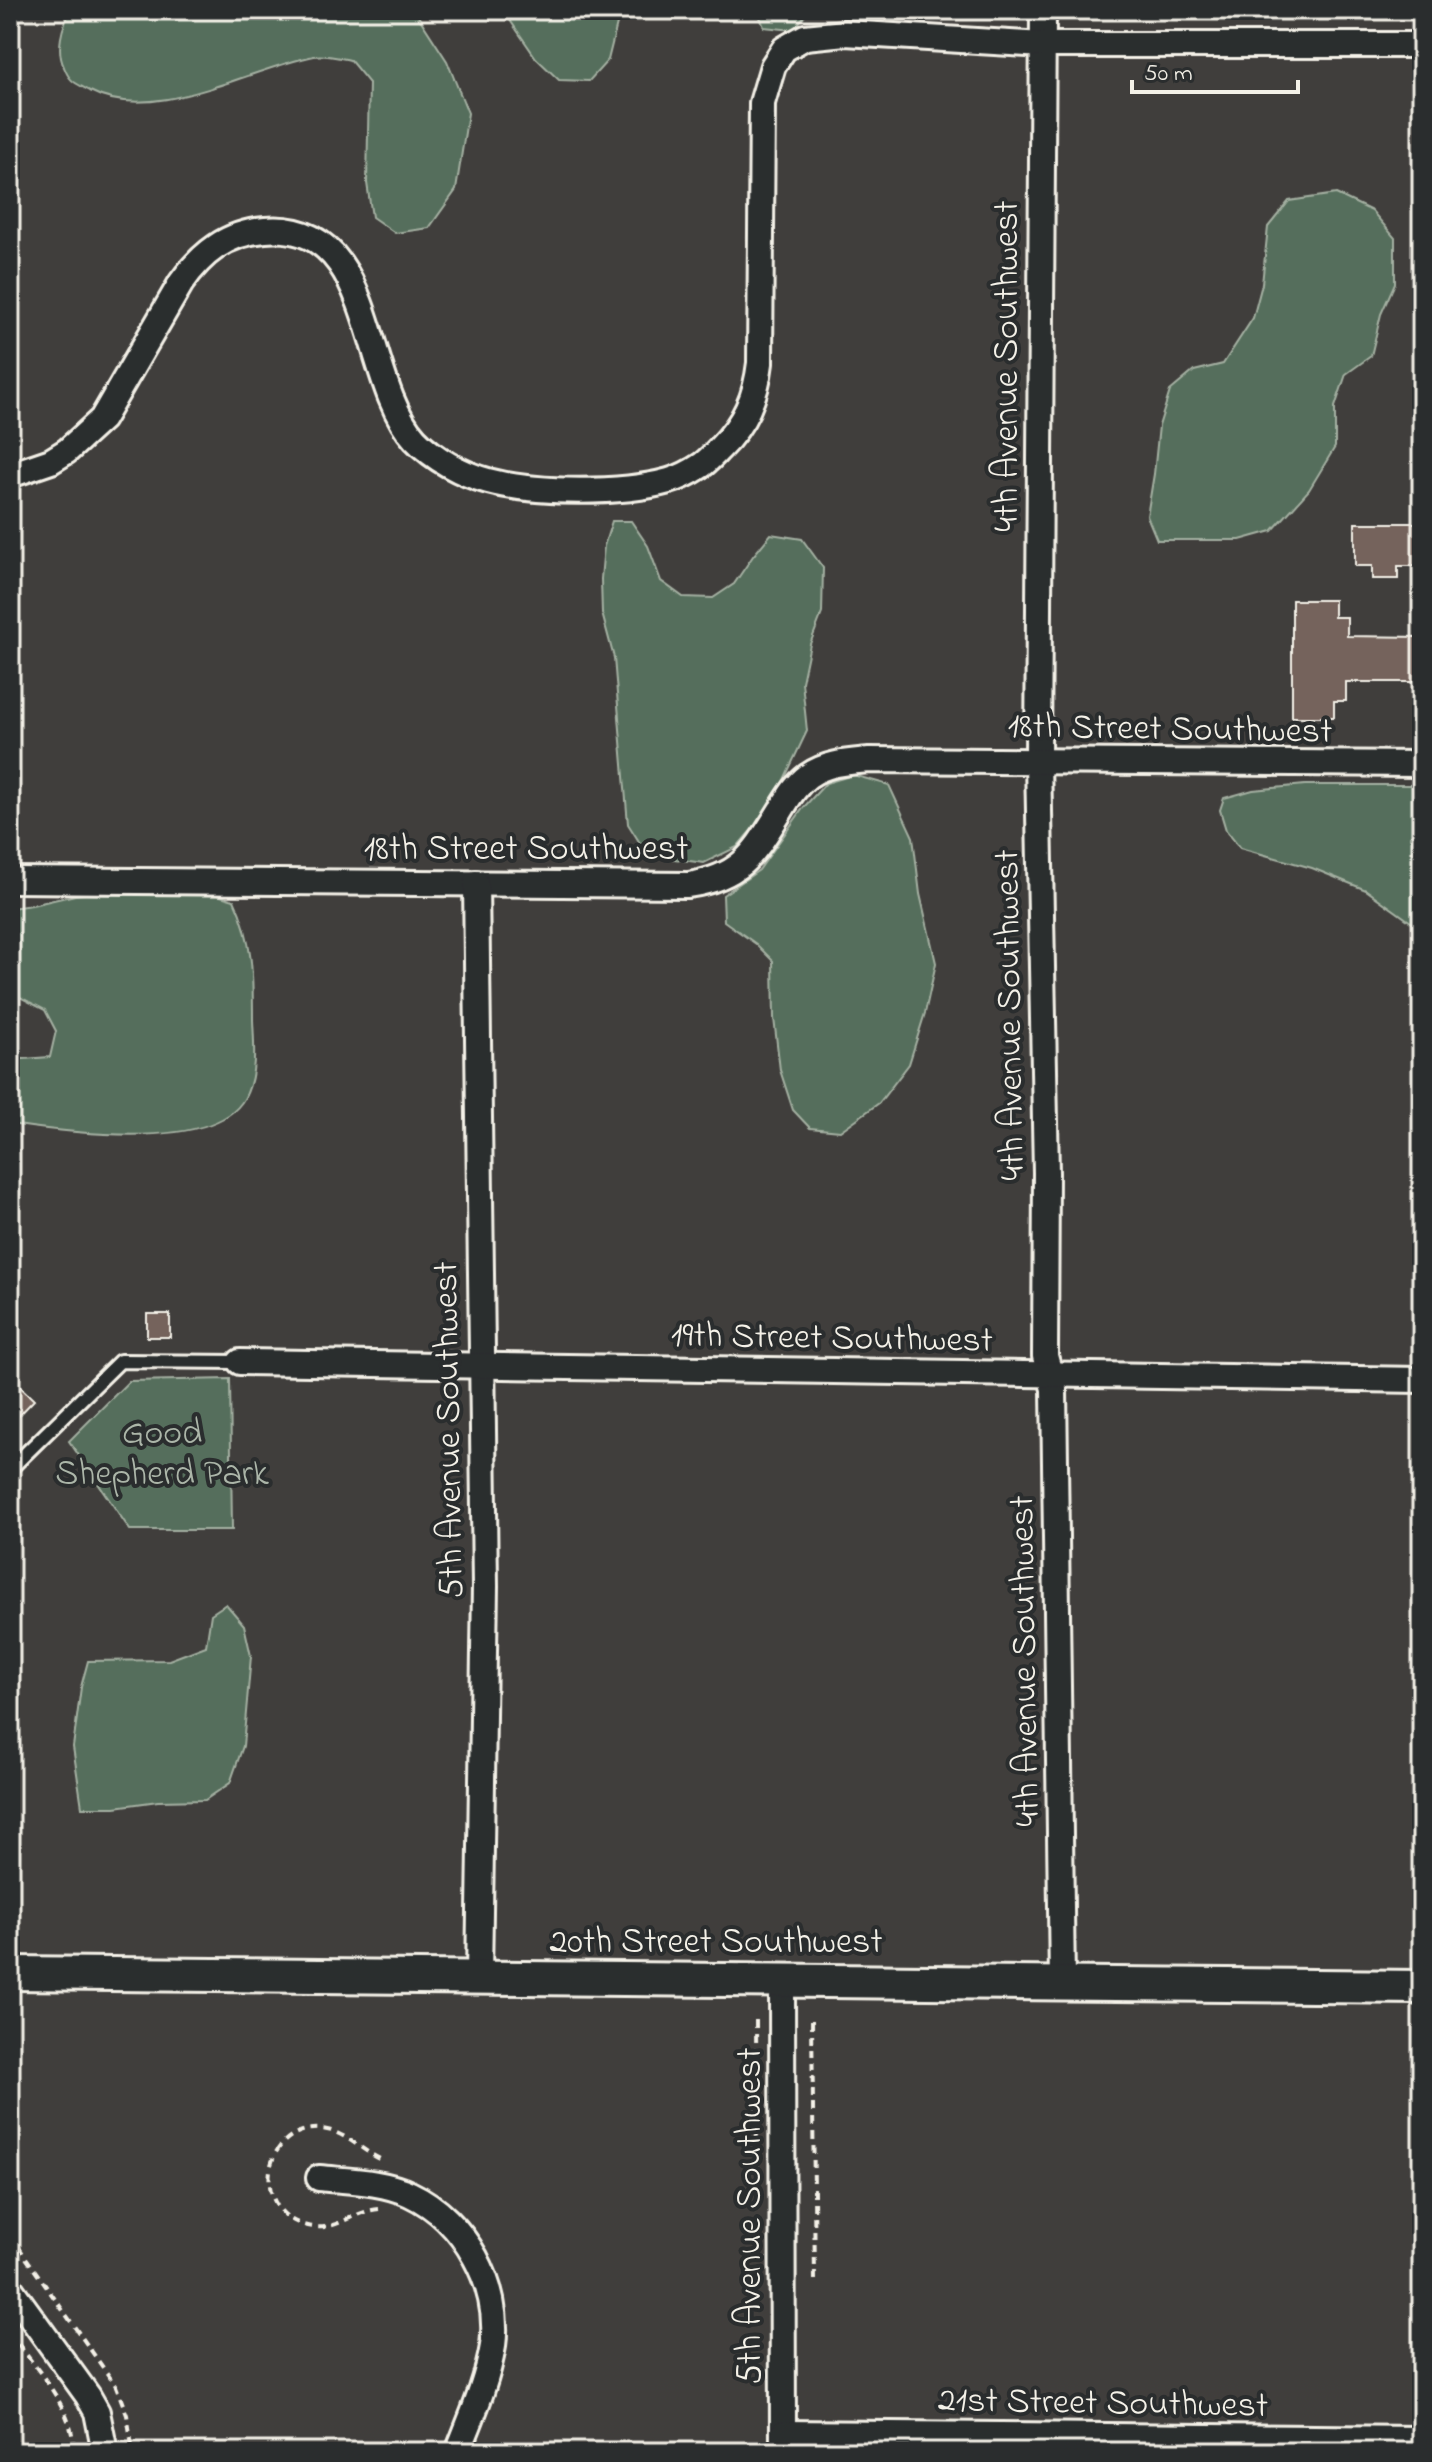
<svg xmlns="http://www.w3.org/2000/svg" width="1432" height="2462" viewBox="0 0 1432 2462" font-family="'Indie Flower',sans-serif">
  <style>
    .green { fill: #556e5b; stroke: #a4b0a2; stroke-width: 2 }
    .building { fill: #74645b; stroke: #f4f1e8; stroke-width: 2 }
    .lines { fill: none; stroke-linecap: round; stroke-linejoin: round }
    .lane-casing { stroke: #f4f1e8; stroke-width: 18 }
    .street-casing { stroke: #f4f1e8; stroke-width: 30 }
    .secondary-casing { stroke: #f4f1e8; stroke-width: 38 }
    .path { stroke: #f4f1e8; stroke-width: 4; stroke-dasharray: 8 6; stroke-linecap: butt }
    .lane { stroke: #2a2d2e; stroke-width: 12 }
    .street { stroke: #2a2d2e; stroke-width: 24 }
    .secondary { stroke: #2a2d2e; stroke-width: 32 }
    .labels { text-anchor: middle; stroke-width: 8; stroke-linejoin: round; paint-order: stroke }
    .street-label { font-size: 36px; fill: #f4f1e8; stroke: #2a2d2e }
    .park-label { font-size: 36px; fill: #acb6a9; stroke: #2a2d2e }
  </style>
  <rect width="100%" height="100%" fill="#403e3c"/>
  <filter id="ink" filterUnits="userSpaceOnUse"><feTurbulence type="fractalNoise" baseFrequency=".0125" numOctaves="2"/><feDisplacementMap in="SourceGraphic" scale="16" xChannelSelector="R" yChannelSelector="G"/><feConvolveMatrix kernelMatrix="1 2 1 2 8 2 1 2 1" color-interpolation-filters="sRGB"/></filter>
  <g filter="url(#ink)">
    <g class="green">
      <path d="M72,10h348l-2,6 29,45 21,52 -12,77 -27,38 -34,5 -23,-16 -5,-34 2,-100 -19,-23c-11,-2 -25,-6 -36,-4 -66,13 -161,69 -224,35 -14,-8 -20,-8 -26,-24 -8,-17 -3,-41 8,-57z"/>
      <polygon points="503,10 635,10 618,20 608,60 589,81 559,80 536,58"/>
      <polygon points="757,10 809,10 793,30 764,27"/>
      <polygon points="1336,194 1372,211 1395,238 1395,283 1381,314 1371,356 1346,374 1335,407 1335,447 1309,490 1272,531 1240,540 1157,540 1147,516 1154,474 1159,426 1170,391 1194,371 1223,364 1253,318 1262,284 1268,227 1289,201"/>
      <polygon points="612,521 631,521 648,546 661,581 683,597 713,598 734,584 753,556 771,534 802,539 823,568 822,613 810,644 802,682 807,731 771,807 737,847 704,863 667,858 640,843 628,824 614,658 602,613 601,579 604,546"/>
      <polygon points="853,775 889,785 913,837 920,894 936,963 925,1013 909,1064 879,1103 840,1131 810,1128 793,1110 780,1070 774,1018 773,961 756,944 724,921 723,895 759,870 804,807 826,783"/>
      <polygon points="1305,785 1422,785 1422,930 1366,890 1312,868 1240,848 1226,830 1220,810 1224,798 1253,790"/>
      <path d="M126,890l78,1 30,9c19,40 19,76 19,120 1,24 4,50 -6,73 -25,62 -184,39 -237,31v-64l40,-3 6,-26 -11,-21 -35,-18v-84l22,-3 43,-10z"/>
      <polygon points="230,1379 232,1530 130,1530 69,1441 129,1381"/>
      <polygon points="226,1604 244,1625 251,1656 243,1746 230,1783 205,1800 158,1801 115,1807 82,1807 73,1747 81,1687 88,1661 169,1660 206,1646 211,1614"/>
    </g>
    <g class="building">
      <polygon points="1355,523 1422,523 1422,566 1398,566 1398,579 1372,579 1372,566 1355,566"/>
      <polygon points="1292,600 1334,600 1334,617 1347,617 1347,636 1422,637 1422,682 1346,682 1346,701 1334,701 1334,717 1292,717"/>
      <rect x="147" y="1314" width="23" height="23"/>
      <polygon points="10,1377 34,1400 10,1425"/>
    </g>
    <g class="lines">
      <defs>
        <polyline id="lane" points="10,1469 120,1361 240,1362"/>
        <g id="street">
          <polyline points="1043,10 1038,760 1046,1173 1045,1356 1054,1389 1062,1982"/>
          <path d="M10,475l41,-14 16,-10 35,-32 79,-136c21,-30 46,-50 84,-53 113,-10 95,149 150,209 19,20 47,35 73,42 49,13 134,13 181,0 11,-3 24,-10 33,-16 7,-5 12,-11 18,-17 25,-25 36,-51 40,-85l2,-260 11,-37 11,-17 21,-12 40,-4 198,12h379"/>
          <path d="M10,880l678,5c54,-8 66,-32 93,-75 8,-13 15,-25 27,-34 18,-13 40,-14 61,-16l553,4"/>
          <polyline points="476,883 485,1586 479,1977"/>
          <polyline points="240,1362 1422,1380"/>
          <polyline points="782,1980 783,2452"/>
          <path d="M319,2178c29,3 63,3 91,16 55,26 91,92 83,152 -6,37 -22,72 -35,106"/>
          <polyline points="10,2288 88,2396 97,2412 105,2452"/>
          <polyline points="783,2433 1422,2439"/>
        </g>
        <polyline id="secondary" points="10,1973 1422,1987"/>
      </defs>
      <use href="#lane" class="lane-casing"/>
      <use href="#street" class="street-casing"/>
      <use href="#secondary" class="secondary-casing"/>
      <g class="path">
        <polyline points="756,2020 757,2173"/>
        <polyline points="812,2020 815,2280"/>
        <path d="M379,2209c-25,2 -42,21 -65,18 -65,-7 -56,-103 8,-98 22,2 40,22 60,31"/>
        <polyline points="10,2235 116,2386 127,2415 133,2452"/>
        <path d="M10,2333c25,35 64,74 64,119"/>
      </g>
      <use href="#lane" class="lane"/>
      <use href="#street" class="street"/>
      <use href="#secondary" class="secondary"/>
    </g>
  </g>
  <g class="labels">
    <g class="street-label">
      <text transform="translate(1004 366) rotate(-90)" y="13">4th Avenue Southwest</text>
      <text transform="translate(1170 726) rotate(1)" y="13">18th Street Southwest</text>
      <text x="526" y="859">18th Street Southwest</text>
      <text transform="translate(1007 1015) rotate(-91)" y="13">4th Avenue Southwest</text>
      <text transform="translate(832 1335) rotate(1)" y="13">19th Street Southwest</text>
      <text transform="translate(446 1430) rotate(-91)" y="13">5th Avenue Southwest</text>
      <text transform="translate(1022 1661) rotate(-91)" y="13">4th Avenue Southwest</text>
      <text x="716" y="1952">20th Street Southwest</text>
      <text transform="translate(747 2216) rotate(-90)" y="13">5th Avenue Southwest</text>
      <text transform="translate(1103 2400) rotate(1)" y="13">21st Street Southwest</text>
    </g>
    <g class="park-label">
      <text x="162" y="1443">Good<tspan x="162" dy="41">Shepherd Park</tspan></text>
    </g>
  </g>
  <rect width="1432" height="2462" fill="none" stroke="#2a2d2e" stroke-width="40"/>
  <rect x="20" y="20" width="1392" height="2422" fill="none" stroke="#f4f1e8" stroke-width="3" filter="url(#ink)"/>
  <path d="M1132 80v12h166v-12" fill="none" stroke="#f4f1e8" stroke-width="4"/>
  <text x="1144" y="80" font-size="24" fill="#f4f1e8" stroke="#2a2d2e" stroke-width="6" paint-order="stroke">50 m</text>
</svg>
